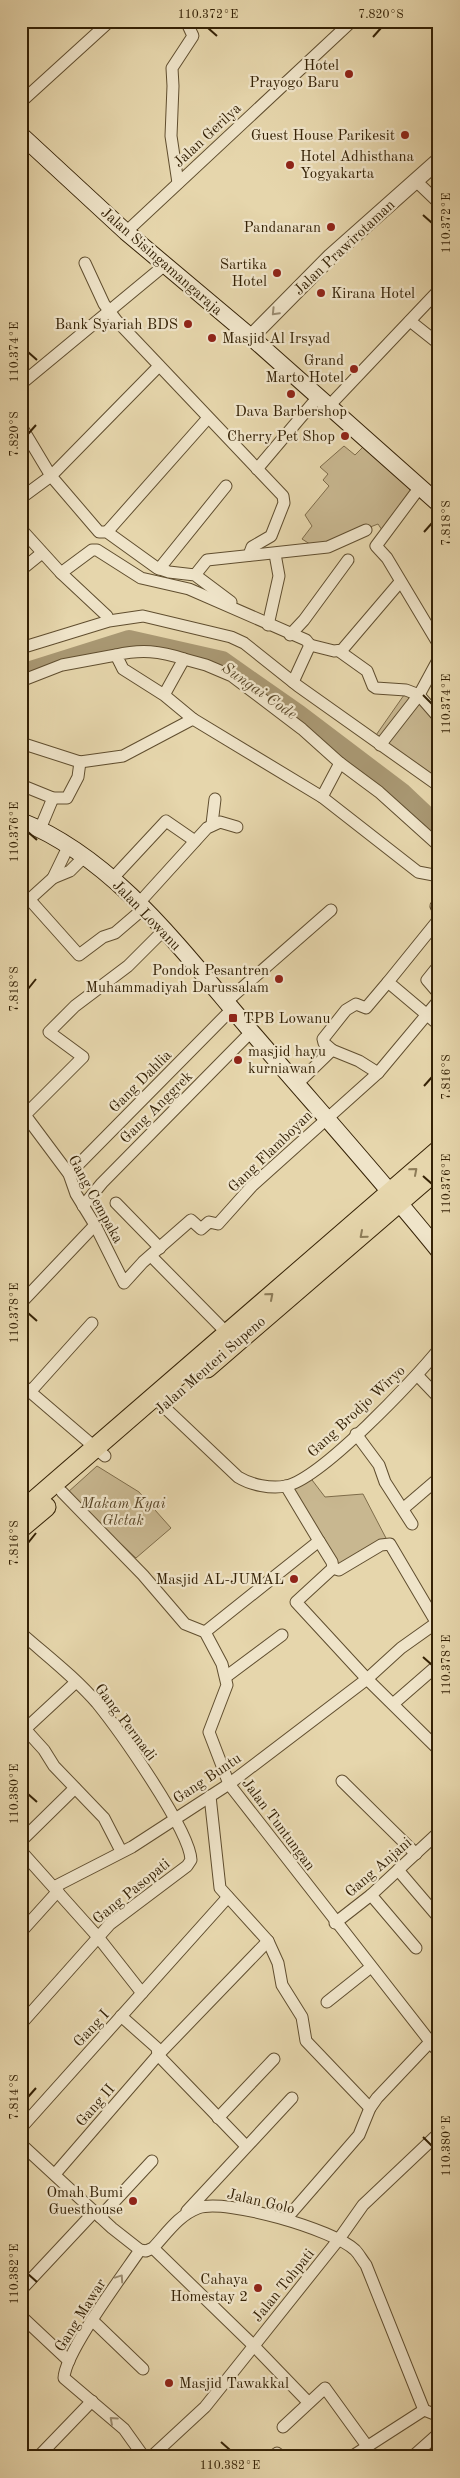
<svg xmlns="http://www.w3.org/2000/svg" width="460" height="2478" viewBox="0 0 460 2478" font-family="'Old Standard TT',serif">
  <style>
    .green { fill: #c8b790; stroke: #7e6c4a }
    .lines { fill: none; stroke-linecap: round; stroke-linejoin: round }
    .river { stroke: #a99873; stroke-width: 20 }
    .minor-casing { stroke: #604e2f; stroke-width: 13 }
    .tertiary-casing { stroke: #604e2f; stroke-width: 17 }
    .secondary-casing { stroke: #342105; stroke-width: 18 }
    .primary-casing { stroke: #342105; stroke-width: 21 }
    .minor { stroke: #efe4c9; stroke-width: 11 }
    .tertiary { stroke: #efe4c9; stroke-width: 15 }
    .secondary { stroke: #efe4c9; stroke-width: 16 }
    .primary { stroke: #e6d6ac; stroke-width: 19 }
    .oneway { stroke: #9b8c71 }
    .oneway2 { stroke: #8d7c58 }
    .ticks { fill: none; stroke: #342105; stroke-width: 2 }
    .poi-dot { fill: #8f2418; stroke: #efe4c9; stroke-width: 2 }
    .labels { text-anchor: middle; stroke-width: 4.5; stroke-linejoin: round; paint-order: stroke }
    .poi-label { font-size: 15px; fill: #342105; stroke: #efe4c9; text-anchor: end }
    .street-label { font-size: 15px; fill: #342105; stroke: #efe4c9 }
    .park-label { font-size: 15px; font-style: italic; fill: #594628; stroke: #efe4c9 }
    .water-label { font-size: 16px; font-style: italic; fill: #5d4b2c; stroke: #efe4c9 }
    .neatline { fill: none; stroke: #342105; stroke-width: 2 }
    .ticks-label { font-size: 12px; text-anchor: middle; fill: #342105 }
  </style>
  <rect width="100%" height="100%" fill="#e6d6ac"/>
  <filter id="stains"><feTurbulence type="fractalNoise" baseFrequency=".004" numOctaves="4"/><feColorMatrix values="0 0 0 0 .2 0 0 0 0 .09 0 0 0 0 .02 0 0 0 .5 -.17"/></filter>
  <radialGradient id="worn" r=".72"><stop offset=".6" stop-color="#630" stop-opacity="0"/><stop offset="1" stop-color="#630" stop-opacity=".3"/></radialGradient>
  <g class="green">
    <polygon points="367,443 416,488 384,533 378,524 342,538 313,546 302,539 312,526 305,515 329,486 323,480 328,474 320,467 344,446 355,455"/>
    <polygon points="404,695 418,696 439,719 439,786 374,738"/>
    <polygon points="97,1466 139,1492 171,1528 136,1558 67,1493"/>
    <polygon points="309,1476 325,1497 363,1494 387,1540 340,1567 292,1487"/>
  </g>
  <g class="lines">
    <polyline class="river" points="21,674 129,640 222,661 299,715 402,793 439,828"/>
    <defs>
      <g id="minor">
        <polyline points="21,102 110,21"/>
        <polyline points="416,181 439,203"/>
        <polyline points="178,183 171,136 173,86 172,68 193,36 186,21"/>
        <polyline points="126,232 352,21"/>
        <polyline points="85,263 104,304 116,320 283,496 284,503 271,536 252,547 249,555"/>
        <polyline points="410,321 439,344"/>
        <polyline points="21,384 166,264"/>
        <polyline points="329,406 439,290"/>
        <polyline points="21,426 51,476 99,532 107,532 157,568 169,572 195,575 231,602"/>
        <polyline points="257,469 318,397"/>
        <polyline points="420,487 376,546 387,558 439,645"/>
        <polyline points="21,498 51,476 159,366"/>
        <polyline points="21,529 61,573 92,550 97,550 141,578 189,589 306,640 310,645 293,682"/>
        <polyline points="107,532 208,418"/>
        <polyline points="159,569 226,486"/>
        <polyline points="21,570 42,553"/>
        <polyline points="61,573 107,616"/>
        <polyline points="195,575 207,560 328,547 366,530"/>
        <polyline points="268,625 279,576 275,554"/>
        <polyline points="290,635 304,620 348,560"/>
        <polyline points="310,645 334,651 342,650 400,582"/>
        <polyline points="21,648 109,621 143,616 231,637 244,643 298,686 439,786"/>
        <polyline points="339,651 367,671 373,686 376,688 406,690 419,695 439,658"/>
        <polyline points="184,659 206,665 232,676 302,729 340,763 322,797"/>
        <polyline points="21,681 62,665 116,655"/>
        <path d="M164,695l20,-36c-24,-8 -43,-10 -68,-4l7,14 41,26 29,24"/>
        <polyline points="21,743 80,762 123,756 193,719 322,797 418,872 439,876"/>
        <polyline points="380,745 419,695 439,718"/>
        <polyline points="340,763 379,792 439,846"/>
        <polyline points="21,785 53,798 67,798 78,777 80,762"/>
        <polyline points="212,824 215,799"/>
        <polyline points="40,829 53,798"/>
        <polyline points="53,878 69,845"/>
        <polyline points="112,879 166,821 195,841"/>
        <polyline points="29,899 79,955 103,937 115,933 143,909"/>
        <polyline points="138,904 207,828 220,822 237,827"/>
        <polyline points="436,906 439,912"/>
        <polyline points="21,907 53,878 70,871 85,856"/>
        <polyline points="439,919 388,982 439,1025"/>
        <polyline points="164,930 128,966 75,1006 49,1032 83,1057 25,1115 69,1174 76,1194 95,1225 124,1283 143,1262 191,1220 201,1229 209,1222 218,1224 252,1186 378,1073 439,1000"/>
        <polyline points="439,965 427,980 439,994"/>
        <polyline points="226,1002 331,910"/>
        <polyline points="332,1050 359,1061 378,1073"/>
        <polyline points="297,1084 332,1050 324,1043 323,1039 346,1010 356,1004 366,1008 388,982"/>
        <polyline points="69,1174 232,1009"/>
        <polyline points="116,1203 160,1248"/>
        <polyline points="83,1206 102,1183 251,1032"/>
        <polyline points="151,1256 227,1333"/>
        <polyline points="21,1303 95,1225"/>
        <polyline points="418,1376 439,1398"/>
        <polyline points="21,1384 105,1456"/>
        <polyline points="30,1392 92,1323"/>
        <path d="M163,1406l75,71c13,8 33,12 48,9 36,-8 128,-106 153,-137"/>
        <polyline points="356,1434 379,1465 385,1482 412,1524"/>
        <polyline points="62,1492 143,1575 185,1624 205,1632 222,1664 227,1685 209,1732 229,1784 439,2053"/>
        <polyline points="404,1508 439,1478"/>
        <polyline points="319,1541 332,1562 333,1568 296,1602 367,1679 439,1750"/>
        <polyline points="333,1568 339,1570 381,1545 390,1544 436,1622"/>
        <polyline points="205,1632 319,1541 286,1486"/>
        <path d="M21,1633c26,23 54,44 76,70 21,26 93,127 94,157l-4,6 -77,58 -89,100"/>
        <polyline points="227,1676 282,1635"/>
        <polyline points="393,1704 439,1664"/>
        <polyline points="25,1729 44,1750 54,1766 104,1818 121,1851"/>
        <polyline points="21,1733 76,1682"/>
        <polyline points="342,1781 416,1854"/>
        <polyline points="210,1796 220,1888 268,1941 278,1963 282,1985 302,2017 306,2041 370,2108"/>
        <polyline points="21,1841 75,1788"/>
        <polyline points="21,1851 98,1937 142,1993"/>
        <polyline points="398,1870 439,1918"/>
        <polyline points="54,1887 132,1847 229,1784 367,1679 401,1648 439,1621"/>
        <polyline points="371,1895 416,1948"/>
        <polyline points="335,1923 371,1895 439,1832"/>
        <polyline points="21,1932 58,1891"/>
        <polyline points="327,2002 371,1967"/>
        <polyline points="121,2016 157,2048 158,2055 246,2146"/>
        <polyline points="218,2118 274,2059"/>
        <polyline points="21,2128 228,1897"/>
        <path d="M21,2144l91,84 28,22 6,1 7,-3c14,-15 26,-33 45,-40 28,-10 136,22 157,42 4,4 7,10 11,15l58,145 15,6"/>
        <polyline points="55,2174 158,2055 268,1941"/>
        <polyline points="187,2211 292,2098"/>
        <polyline points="100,2217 152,2161"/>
        <polyline points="286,2219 359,2135 370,2108 377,2098 431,2041"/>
        <polyline points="153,2248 253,2345 308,2402"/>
        <path d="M140,2250c-17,25 -75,102 -76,128l60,51 20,28"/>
        <polyline points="21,2290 94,2212"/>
        <polyline points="21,2316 69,2361"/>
        <polyline points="92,2320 143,2369"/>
        <polyline points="283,2427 325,2388 367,2446"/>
        <polyline points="277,2453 281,2457"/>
        <polyline points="38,2457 92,2401"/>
        <polyline points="151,2457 205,2407 339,2239 363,2205 439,2133"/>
        <polyline points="351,2457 424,2410"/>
        <polyline points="412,2457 439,2433"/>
      </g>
      <polyline id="tertiary" points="251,337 331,256 439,160"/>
      <g id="secondary">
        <polyline points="21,135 126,232 251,337 439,504"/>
        <path d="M21,821c98,39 168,139 235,216 61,71 124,141 183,214"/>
      </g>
      <g id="primary">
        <polyline points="207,1368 439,1168"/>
        <polyline points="21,1512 439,1150"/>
        <polyline points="21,1528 46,1507"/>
      </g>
    </defs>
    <use href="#minor" class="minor-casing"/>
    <use href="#tertiary" class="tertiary-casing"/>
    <use href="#secondary" class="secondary-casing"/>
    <use href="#primary" class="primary-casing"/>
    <use href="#minor" class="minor"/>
    <use href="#tertiary" class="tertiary"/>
    <use href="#secondary" class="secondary"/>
    <use href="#primary" class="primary"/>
  </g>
  <defs><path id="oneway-chevron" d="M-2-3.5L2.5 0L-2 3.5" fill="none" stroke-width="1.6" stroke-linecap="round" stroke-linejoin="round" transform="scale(1.25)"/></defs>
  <g class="oneway">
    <use href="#oneway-chevron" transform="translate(275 312) rotate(134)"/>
    <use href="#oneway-chevron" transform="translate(120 2278) rotate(-56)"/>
    <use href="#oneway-chevron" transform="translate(113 2420) rotate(-138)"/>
  </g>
  <g class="oneway2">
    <use href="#oneway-chevron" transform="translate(414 1171) rotate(-41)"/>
    <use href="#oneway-chevron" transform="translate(363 1235) rotate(139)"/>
    <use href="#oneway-chevron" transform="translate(270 1296) rotate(-41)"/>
  </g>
  <path class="ticks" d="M208,28l9,8M373,37l8,-9M423,215l9,8M28,352l9,8M28,434l8,-9M424,532l8,-9M423,695l9,9M28,832l9,8M28,989l8,-10M424,1086l8,-9M423,1176l9,8M28,1313l9,8M28,1543l8,-10M423,1657l9,8M28,1794l9,8M28,2097l8,-9M423,2137l9,9M28,2274l9,8M221,2442l9,8"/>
  <g class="poi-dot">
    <circle cx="349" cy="74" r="5"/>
    <circle cx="405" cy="135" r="5"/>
    <circle cx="290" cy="165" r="5"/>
    <circle cx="331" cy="227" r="5"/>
    <circle cx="277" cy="273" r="5"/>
    <circle cx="321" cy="293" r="5"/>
    <circle cx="188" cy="324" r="5"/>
    <circle cx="212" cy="338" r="5"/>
    <circle cx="354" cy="369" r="5"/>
    <circle cx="291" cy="394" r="5"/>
    <circle cx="345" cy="436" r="5"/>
    <circle cx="279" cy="979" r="5"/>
    <rect x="228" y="1013" width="10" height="10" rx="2.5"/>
    <circle cx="238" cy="1060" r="5"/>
    <circle cx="294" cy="1579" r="5"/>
    <circle cx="133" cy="2201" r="5"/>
    <circle cx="258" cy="2288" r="5"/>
    <circle cx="169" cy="2383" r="5"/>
  </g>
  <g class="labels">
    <g class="poi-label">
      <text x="339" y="70">Hotel<tspan x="339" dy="17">Prayogo Baru</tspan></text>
      <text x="395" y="140">Guest House Parikesit</text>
      <text x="300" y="161" text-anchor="start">Hotel Adhisthana<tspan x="300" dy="17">Yogyakarta</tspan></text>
      <text x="321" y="232">Pandanaran</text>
      <text x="267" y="269">Sartika<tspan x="267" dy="17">Hotel</tspan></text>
      <text x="331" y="298" text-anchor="start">Kirana Hotel</text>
      <text x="178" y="329">Bank Syariah BDS</text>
      <text x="222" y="343" text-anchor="start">Masjid Al Irsyad</text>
      <text x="344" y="365">Grand<tspan x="344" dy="17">Marto Hotel</tspan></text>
      <text x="291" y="416" text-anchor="middle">Dava Barbershop</text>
      <text x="335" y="441">Cherry Pet Shop</text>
      <text x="269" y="975">Pondok Pesantren<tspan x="269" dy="17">Muhammadiyah Darussalam</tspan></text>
      <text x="243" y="1023" text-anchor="start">TPB Lowanu</text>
      <text x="248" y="1056" text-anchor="start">masjid hayu<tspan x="248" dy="17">kurniawan</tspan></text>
      <text x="284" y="1584">Masjid AL-JUMAL</text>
      <text x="123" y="2197">Omah Bumi<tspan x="123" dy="17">Guesthouse</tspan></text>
      <text x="248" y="2284">Cahaya<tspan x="248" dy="17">Homestay 2</tspan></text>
      <text x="179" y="2388" text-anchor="start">Masjid Tawakkal</text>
    </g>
    <g class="street-label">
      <text transform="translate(207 135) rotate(-43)" y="5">Jalan Gerilya</text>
      <text transform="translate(344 247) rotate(-43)" y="5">Jalan Prawirotaman</text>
      <text transform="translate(162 261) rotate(41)" y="5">Jalan Sisingamangaraja</text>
      <text transform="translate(147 915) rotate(46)" y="5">Jalan Lowanu</text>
      <text transform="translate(140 1081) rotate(-45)" y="5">Gang Dahlia</text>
      <text transform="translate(156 1107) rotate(-45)" y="5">Gang Anggrek</text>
      <text transform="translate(270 1151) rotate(-44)" y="5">Gang Flamboyan</text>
      <text transform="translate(96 1199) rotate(61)" y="5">Gang Cempaka</text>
      <text transform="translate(210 1365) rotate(-41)" y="5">Jalan Menteri Supeno</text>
      <text transform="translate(356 1411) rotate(-43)" y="5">Gang Brodjo Wiryo</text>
      <text transform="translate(126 1722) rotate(53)" y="5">Gang Permadi</text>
      <text transform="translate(207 1778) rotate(-34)" y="5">Gang Buntu</text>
      <text transform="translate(279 1824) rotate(53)" y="5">Jalan Tuntungan</text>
      <text transform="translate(378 1867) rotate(-41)" y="5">Gang Anjani</text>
      <text transform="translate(131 1891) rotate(-39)" y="5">Gang Pasopati</text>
      <text transform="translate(91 2028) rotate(-47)" y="5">Gang I</text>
      <text transform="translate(95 2105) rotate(-49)" y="5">Gang II</text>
      <text transform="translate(261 2201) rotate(13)" y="5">Jalan Golo</text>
      <text transform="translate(283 2285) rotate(-51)" y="5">Jalan Tohpati</text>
      <text transform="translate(80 2315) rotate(-58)" y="5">Gang Mawar</text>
    </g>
    <g class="park-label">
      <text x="123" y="1508">Makam Kyai<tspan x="123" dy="17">Gletak</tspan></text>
    </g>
    <g class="water-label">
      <text transform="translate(260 690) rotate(35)" y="6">Sungai Code</text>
    </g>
  </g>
  <rect width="460" height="2478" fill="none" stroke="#e6d6ac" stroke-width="55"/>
  <rect x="28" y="28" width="404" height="2422" class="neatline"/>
  <g class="ticks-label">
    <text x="208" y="18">110.372°E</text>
    <text x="381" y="18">7.820°S</text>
    <text transform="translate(446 223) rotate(-90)" y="4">110.372°E</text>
    <text transform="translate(14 352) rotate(-90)" y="4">110.374°E</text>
    <text transform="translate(14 434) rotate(-90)" y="4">7.820°S</text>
    <text transform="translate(446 523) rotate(-90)" y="4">7.818°S</text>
    <text transform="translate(446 704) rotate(-90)" y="4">110.374°E</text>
    <text transform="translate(14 832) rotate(-90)" y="4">110.376°E</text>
    <text transform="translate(14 989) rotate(-90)" y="4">7.818°S</text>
    <text transform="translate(446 1077) rotate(-90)" y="4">7.816°S</text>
    <text transform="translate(446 1184) rotate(-90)" y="4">110.376°E</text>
    <text transform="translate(14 1313) rotate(-90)" y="4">110.378°E</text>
    <text transform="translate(14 1543) rotate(-90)" y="4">7.816°S</text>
    <text transform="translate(446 1665) rotate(-90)" y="4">110.378°E</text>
    <text transform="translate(14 1794) rotate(-90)" y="4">110.380°E</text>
    <text transform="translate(14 2097) rotate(-90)" y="4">7.814°S</text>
    <text transform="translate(446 2146) rotate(-90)" y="4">110.380°E</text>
    <text transform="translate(14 2274) rotate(-90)" y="4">110.382°E</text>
    <text x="230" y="2469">110.382°E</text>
  </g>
  <rect width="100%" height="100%" filter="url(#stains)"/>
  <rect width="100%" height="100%" fill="url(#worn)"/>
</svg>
